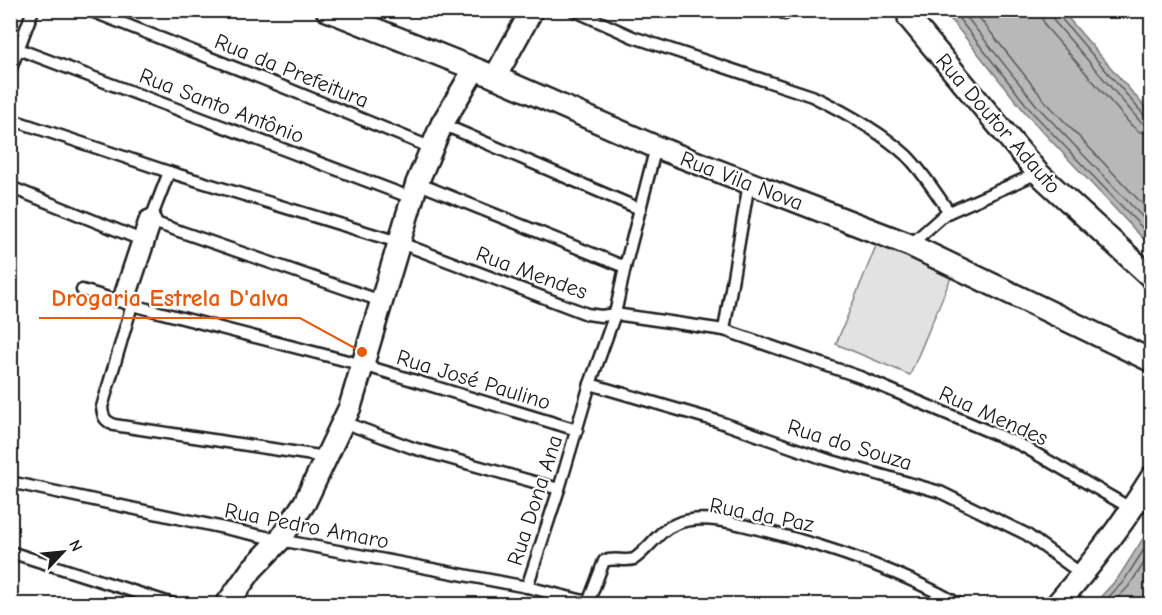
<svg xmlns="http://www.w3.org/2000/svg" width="1162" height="615" viewBox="0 0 1162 615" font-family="'Comic Neue',sans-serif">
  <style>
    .green { fill: #e2e2e2; stroke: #7f7f7f; stroke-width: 1.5 }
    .water { fill: #b8b8b8; stroke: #7a7a7a; stroke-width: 1.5 }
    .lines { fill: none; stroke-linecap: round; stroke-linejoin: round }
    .shore { stroke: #5a5a5a; stroke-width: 1.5 }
    .lane-casing { stroke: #1c1c1c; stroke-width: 15 }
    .street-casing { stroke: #1c1c1c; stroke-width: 26 }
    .lane { stroke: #fff; stroke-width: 10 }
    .street { stroke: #fff; stroke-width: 21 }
    .labels { text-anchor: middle; stroke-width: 4.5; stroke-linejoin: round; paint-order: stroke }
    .street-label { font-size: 22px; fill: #1c1c1c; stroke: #fff }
    .leader { fill: none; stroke: #e8590c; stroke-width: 2 }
    .callout-dot { fill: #e8590c; stroke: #fff; stroke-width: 2 }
    .callout-label { font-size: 24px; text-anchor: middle; font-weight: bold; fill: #e8590c; stroke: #fff; stroke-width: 4.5; stroke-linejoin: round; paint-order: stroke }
  </style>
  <rect width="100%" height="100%" fill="#fff"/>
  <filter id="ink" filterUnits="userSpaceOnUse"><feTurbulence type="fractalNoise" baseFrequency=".0167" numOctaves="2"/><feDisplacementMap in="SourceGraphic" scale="12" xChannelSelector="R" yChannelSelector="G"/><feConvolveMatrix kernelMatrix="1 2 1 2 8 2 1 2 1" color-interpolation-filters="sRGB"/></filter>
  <g filter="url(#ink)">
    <polygon class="green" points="880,236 955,268 910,375 836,344"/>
    <g class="water">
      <polygon points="944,11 1062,11 1151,114 1151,247 1028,116"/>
      <polygon points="1151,526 1151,604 1094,604 1118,578"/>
    </g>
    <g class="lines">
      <g class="shore">
        <polyline points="952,10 1032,112 1152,238"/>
        <polyline points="961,10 1038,107 1152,227"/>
        <polyline points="973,10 1045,101 1152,214"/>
        <polyline points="1041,10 1042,18 1046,27 1132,126 1140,132 1152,134"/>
        <polyline points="1050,10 1054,21 1139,120 1144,124 1152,125"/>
        <polyline points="1058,10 1060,17 1144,115 1152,117"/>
        <polyline points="1102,604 1123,582 1152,537"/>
        <polyline points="1112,604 1129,586 1152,551"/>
      </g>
      <defs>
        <g id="lane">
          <polyline points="89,10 281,86 432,148"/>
          <path d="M573,10l60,27 179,59c33,16 68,35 95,60 16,16 29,37 42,56"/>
          <polyline points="779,10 785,14"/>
          <polyline points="18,49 412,198"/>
          <polyline points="10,71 33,10"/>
          <polyline points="10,119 169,172 398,242 587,314 601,316 615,314 724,330 860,377 1021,445 1132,509"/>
          <polyline points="442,124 640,209"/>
          <polyline points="169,172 150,221 381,301"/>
          <polyline points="417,183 625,267"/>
          <polyline points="10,187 144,241"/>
          <polyline points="910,245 945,214 1038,173"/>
          <polyline points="82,290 132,305 363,365 577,430"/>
          <path d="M132,305l-30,102c1,10 2,13 12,18l212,32"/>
          <polyline points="724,330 749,183"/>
          <polyline points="590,384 717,421 825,459 940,492 1026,534 1083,575"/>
          <polyline points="343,422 413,448 559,489"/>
          <polyline points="10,482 280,540 527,587 596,604"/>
          <polyline points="10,552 173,604"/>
          <polyline points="527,587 559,489 590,384 615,314 625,267 656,147"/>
          <path d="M588,603l16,-42c11,-4 20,1 30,-2 15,-10 25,-29 42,-35 27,-11 63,0 90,7 68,17 132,39 193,73"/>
        </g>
        <g id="street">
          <polyline points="327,10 495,77 656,147 910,245 1152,361"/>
          <polyline points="910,10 909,18 1038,173 1152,278"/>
          <polyline points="495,77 532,10"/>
          <polyline points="126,293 150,221"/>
          <polyline points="227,604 252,569 280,540 305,502 350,407 417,183 442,124 474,70"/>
          <path d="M1057,604c35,-40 67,-81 95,-127"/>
        </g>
      </defs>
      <use href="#lane" class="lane-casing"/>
      <use href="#street" class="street-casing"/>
      <use href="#lane" class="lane"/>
      <use href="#street" class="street"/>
    </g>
  </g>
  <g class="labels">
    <g class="street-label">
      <text transform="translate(292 70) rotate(22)" y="8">Rua da Prefeitura</text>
      <text transform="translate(222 105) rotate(21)" y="8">Rua Santo Antônio</text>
      <text transform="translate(999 123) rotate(49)" y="8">Rua Doutor Adauto</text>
      <text transform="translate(742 180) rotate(21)" y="8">Rua Vila Nova</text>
      <text transform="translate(532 272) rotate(20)" y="8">Rua Mendes</text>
      <text transform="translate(474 379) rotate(17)" y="8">Rua José Paulino</text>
      <text transform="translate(994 415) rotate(24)" y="8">Rua Mendes</text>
      <text transform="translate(850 444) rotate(17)" y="8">Rua do Souza</text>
      <text transform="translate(534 500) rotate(-72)" y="8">Rua Dona Ana</text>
      <text transform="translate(762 514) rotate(11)" y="8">Rua da Paz</text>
      <text transform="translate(307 525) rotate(11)" y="8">Rua Pedro Amaro</text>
    </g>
  </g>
  <path class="leader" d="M362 352L300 318H39"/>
  <circle class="callout-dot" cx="362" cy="352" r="6"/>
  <g class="callout-label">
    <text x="170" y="306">Drogaria Estrela D'alva</text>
  </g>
  <rect width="1162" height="615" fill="none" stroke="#fff" stroke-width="36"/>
  <rect x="18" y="18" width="1126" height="579" fill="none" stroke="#1c1c1c" stroke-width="2" filter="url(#ink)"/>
  <g transform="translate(63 552) rotate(64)" stroke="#ffffff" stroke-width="4.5" paint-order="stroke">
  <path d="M0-4.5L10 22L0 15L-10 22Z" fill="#1c1c1c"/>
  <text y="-9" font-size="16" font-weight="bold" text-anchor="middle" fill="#1c1c1c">N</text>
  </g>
</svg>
